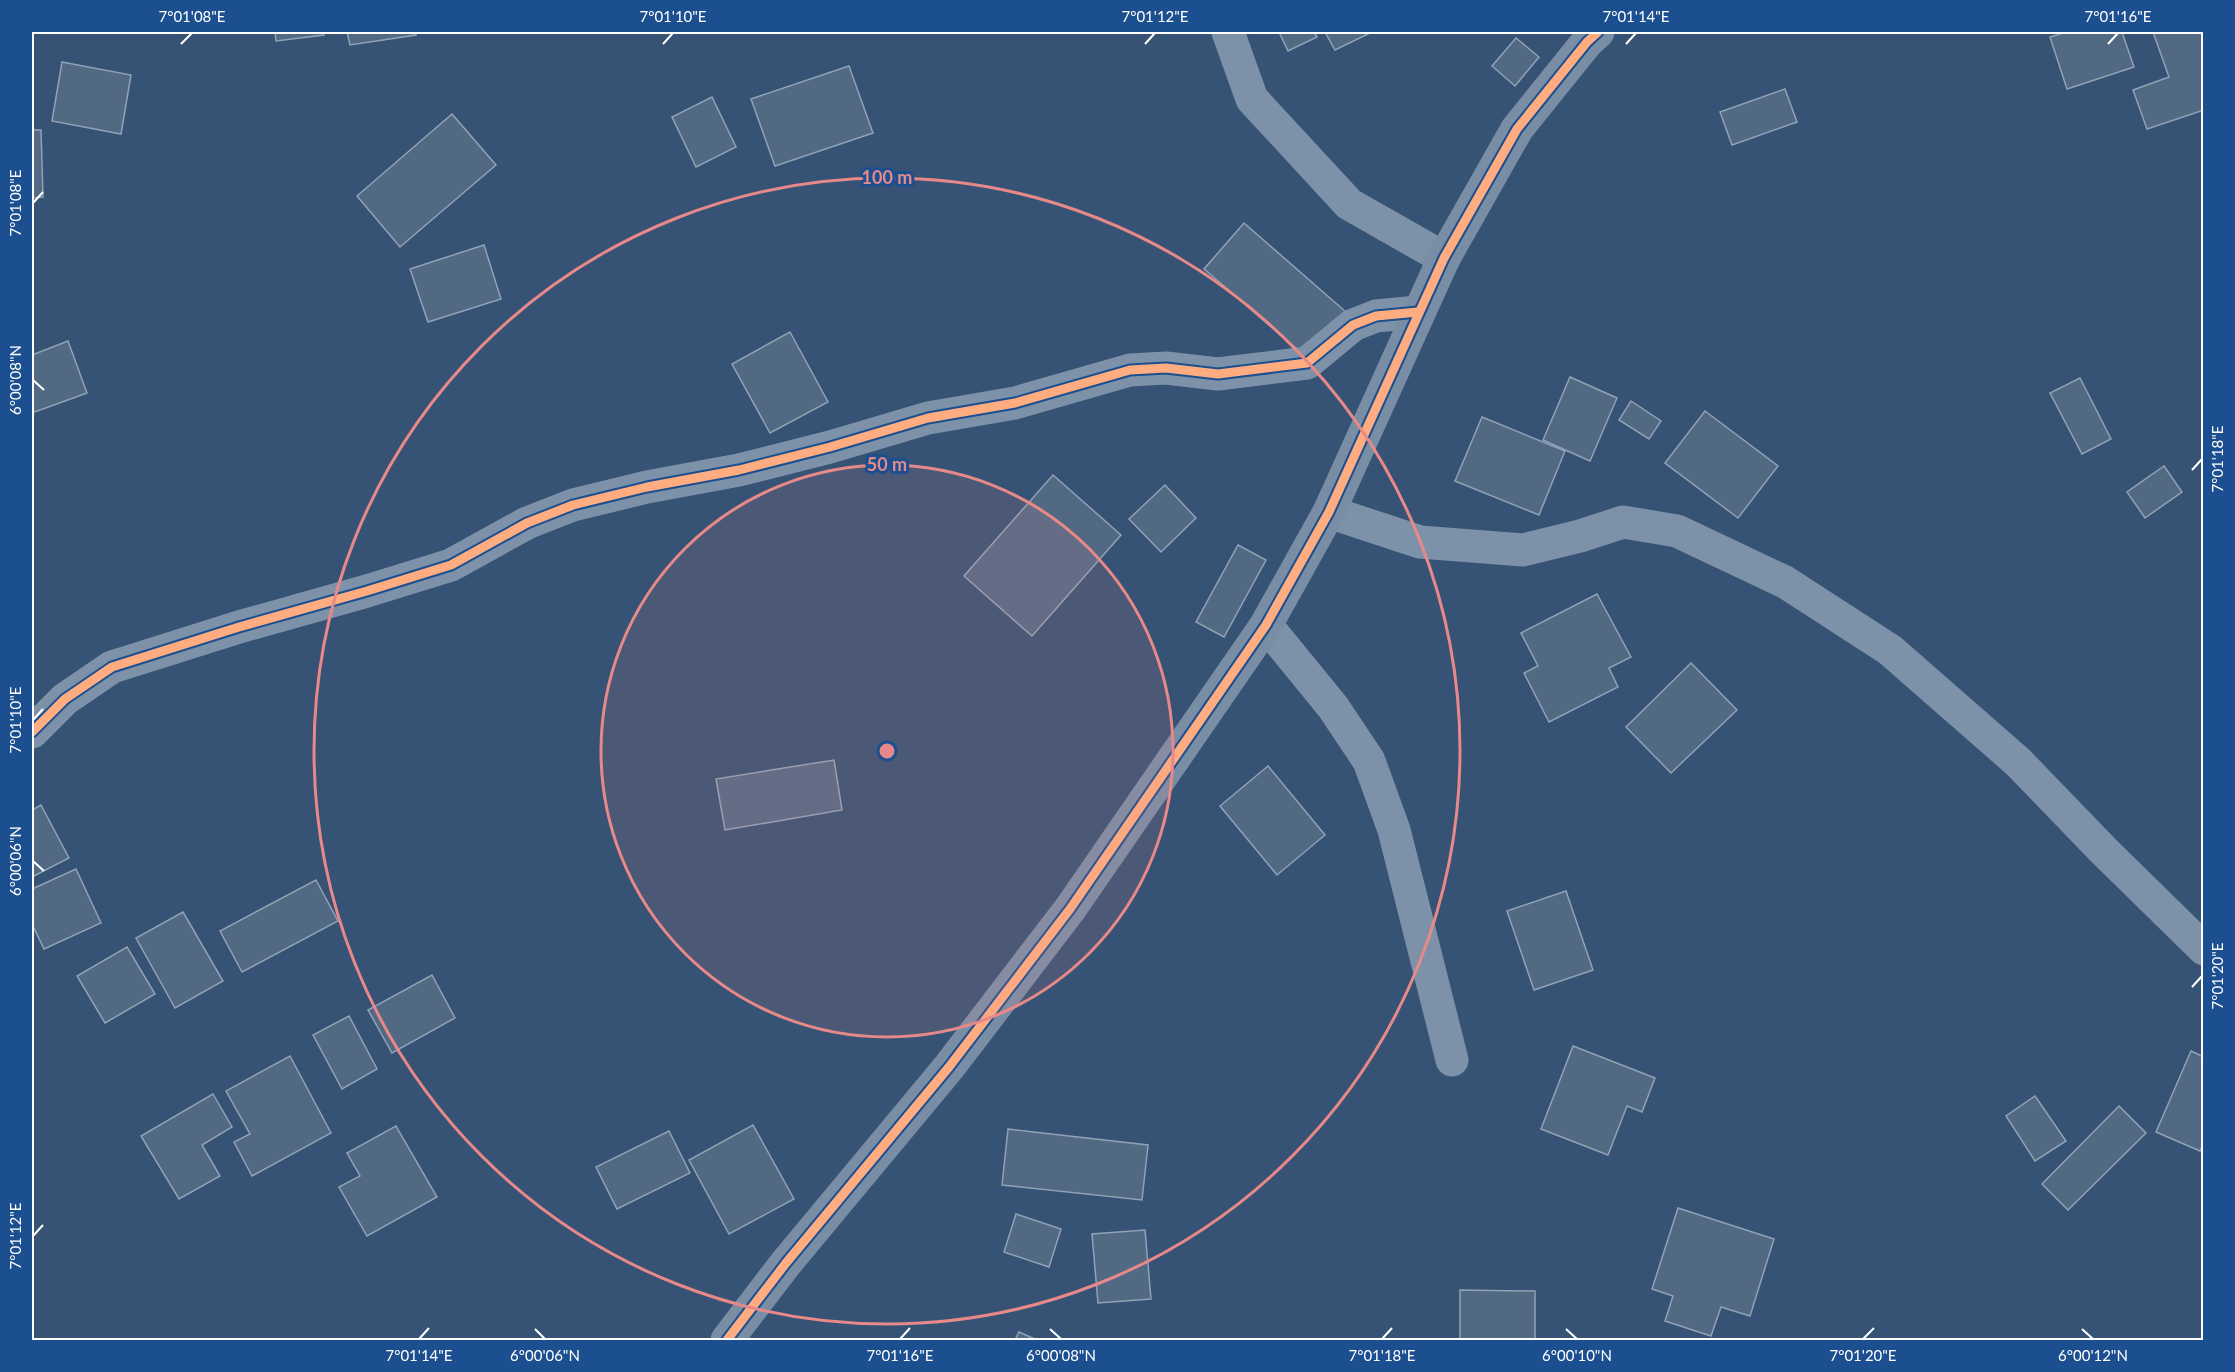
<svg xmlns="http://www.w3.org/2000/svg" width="2235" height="1372" viewBox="0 0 2235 1372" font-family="Lato,sans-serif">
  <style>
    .building { fill: #526984; stroke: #92a2b6; stroke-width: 1.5 }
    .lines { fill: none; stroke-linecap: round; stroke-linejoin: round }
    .street { stroke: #7d92a8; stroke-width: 33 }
    .secondary { stroke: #798da4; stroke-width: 33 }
    .cycleway-casing { stroke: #1b4f8f; stroke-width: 13 }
    .cycleway { stroke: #ffac80; stroke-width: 9 }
    .ticks { fill: none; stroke: #fff; stroke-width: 2 }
    .ring { fill: none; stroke: #e88989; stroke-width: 3 }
    .centre { fill: #e88989; stroke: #1b4f8f; stroke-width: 3 }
    .ring-label { font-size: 18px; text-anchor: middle; font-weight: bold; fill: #e88989; stroke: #1b4f8f; stroke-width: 6; stroke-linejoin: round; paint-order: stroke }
    .neatline { fill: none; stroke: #fff; stroke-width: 2 }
    .ticks-label { font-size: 15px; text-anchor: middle; fill: #fff }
  </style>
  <rect width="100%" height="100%" fill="#365274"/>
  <g class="building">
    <polygon points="275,32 323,32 324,35 276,41"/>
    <polygon points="347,32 416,32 416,35 350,45"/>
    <polygon points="1279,32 1314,32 1317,37 1288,51"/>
    <polygon points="1325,32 1372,32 1335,50"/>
    <polygon points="2067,32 2122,32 2134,67 2067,89 2050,37"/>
    <polygon points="2153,32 2204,32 2204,110 2147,129 2133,90 2169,77"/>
    <polygon points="1516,38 1539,57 1515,86 1492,66"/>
    <polygon points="62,62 131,75 121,134 52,121"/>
    <polygon points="849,66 873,133 775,166 751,99"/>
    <polygon points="1785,89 1797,122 1732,145 1720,112"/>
    <polygon points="712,97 736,147 696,167 672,117"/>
    <polygon points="452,114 496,165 400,247 357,196"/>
    <polygon points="32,130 41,130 43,197 32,198"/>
    <polygon points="1244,223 1346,312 1307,358 1204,269"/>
    <polygon points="484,245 501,299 428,322 410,269"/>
    <polygon points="790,332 828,402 770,433 732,364"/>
    <polygon points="68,341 87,393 32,413 32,355"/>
    <polygon points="1570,377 1617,398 1590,461 1543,440"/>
    <polygon points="2080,378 2111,439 2082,454 2050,393"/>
    <polygon points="1631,401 1661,421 1649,439 1619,420"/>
    <polygon points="1705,411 1778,466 1738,518 1665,463"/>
    <polygon points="1482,417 1565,451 1539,515 1455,481"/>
    <polygon points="2164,466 2182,492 2145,518 2127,492"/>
    <polygon points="1053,475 1121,535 1032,636 964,576"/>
    <polygon points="1165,485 1196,518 1161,552 1129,519"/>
    <polygon points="1238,545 1266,560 1224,637 1196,622"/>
    <polygon points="1597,594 1631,657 1609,668 1618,687 1549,722 1524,673 1538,666 1521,633"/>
    <polygon points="1691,663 1737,710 1671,773 1626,727"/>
    <polygon points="834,760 842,810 725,830 716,779"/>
    <polygon points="1268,766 1325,835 1277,875 1220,806"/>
    <polygon points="41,805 69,858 32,877 32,810"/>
    <polygon points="76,869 101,923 44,949 32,924 32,889"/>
    <polygon points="316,880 338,921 242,972 220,931"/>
    <polygon points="1566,891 1593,970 1534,990 1507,911"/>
    <polygon points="183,912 223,981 175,1008 136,938"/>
    <polygon points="127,947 155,994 105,1023 77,976"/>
    <polygon points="432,975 455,1018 392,1053 368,1010"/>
    <polygon points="349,1016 377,1069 342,1089 313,1035"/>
    <polygon points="1573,1046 1655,1078 1642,1112 1627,1106 1608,1155 1541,1129"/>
    <polygon points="2191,1051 2204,1057 2204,1142 2200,1151 2156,1132"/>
    <polygon points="290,1056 331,1133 252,1176 234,1142 250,1134 226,1091"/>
    <polygon points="213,1094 232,1127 202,1145 220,1176 179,1199 141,1136"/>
    <polygon points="2035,1096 2066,1141 2035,1161 2006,1116"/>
    <polygon points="2119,1106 2146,1133 2068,1210 2042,1184"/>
    <polygon points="753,1125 794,1199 729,1234 689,1160"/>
    <polygon points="396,1126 437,1197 367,1236 339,1187 360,1176 347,1153"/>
    <polygon points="1008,1129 1148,1145 1142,1200 1002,1185"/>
    <polygon points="669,1131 690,1173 617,1209 596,1167"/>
    <polygon points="1678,1208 1774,1239 1750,1316 1721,1307 1711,1336 1665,1321 1673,1296 1652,1289"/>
    <polygon points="1016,1214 1061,1229 1049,1267 1004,1252"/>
    <polygon points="1145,1230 1151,1299 1098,1303 1092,1234"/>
    <polygon points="1460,1290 1535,1291 1535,1340 1460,1340"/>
    <polygon points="1019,1332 1037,1340 1015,1340"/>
  </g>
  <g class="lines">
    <g class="street">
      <polyline points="1228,32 1252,99 1349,204 1444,258"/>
      <polyline points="1329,512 1420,542 1523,550 1580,536 1623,522 1677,531 1785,582 1890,650 2018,762 2104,851 2204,949"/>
      <polyline points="1266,625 1333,707 1369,761 1394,830 1452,1060"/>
      <polyline points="32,732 65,699 112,667 239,627 367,591 451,565 527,523 573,505 647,487 739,470 830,447 928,418 1015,403 1130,370 1166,368 1218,374 1307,363 1353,325 1376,316 1418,312"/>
    </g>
    <polyline class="secondary" points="727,1340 786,1263 949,1067 1070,909 1266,625 1329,512 1444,258 1517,129 1587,42 1598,32"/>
    <defs>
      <g id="cycleway">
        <polyline points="32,732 65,699 112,667 239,627 367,591 451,565 527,523 573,505 647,487 739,470 830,447 928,418 1015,403 1130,370 1166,368 1218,374 1307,363 1353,325 1376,316 1418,312"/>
        <polyline points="727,1340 786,1263 949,1067 1070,909 1266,625 1329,512 1444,258 1517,129 1587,42 1598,32"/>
      </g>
    </defs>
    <use href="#cycleway" class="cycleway-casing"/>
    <use href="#cycleway" class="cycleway"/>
  </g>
  <path class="ticks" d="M181,44l11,-11M663,44l10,-11M1145,44l10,-11M1626,44l10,-11M2108,44l10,-11M33,203l10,-11M33,380l11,10M2192,470l10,-11M33,720l10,-11M33,861l11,10M2192,987l10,-11M33,1236l10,-11M535,1329l10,10M1050,1329l11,10M1566,1329l11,10M2082,1329l11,10M419,1339l10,-11M900,1339l10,-11M1382,1339l10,-11M1863,1339l11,-11"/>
  <circle cx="887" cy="751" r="286" fill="#e88989" fill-opacity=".12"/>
  <g class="ring">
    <circle cx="887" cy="751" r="286"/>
    <circle cx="887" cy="751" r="573"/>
  </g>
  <circle cx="887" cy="751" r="9" class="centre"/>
  <g class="ring-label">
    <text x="887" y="184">100 m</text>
    <text x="887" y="471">50 m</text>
  </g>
  <rect width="2235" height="1372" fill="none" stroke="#1b4f8f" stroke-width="66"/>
  <rect x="33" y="33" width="2169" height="1306" class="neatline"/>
  <g class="ticks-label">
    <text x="192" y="22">7°01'08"E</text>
    <text x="673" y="22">7°01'10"E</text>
    <text x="1155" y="22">7°01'12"E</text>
    <text x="1636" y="22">7°01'14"E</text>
    <text x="2118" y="22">7°01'16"E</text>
    <text transform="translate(16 203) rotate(-90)" y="5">7°01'08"E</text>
    <text transform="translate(16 380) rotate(-90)" y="5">6°00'08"N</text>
    <text transform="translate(2218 459) rotate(-90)" y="5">7°01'18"E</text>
    <text transform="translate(16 720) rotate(-90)" y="5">7°01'10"E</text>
    <text transform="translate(16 861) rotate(-90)" y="5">6°00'06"N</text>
    <text transform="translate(2218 976) rotate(-90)" y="5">7°01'20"E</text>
    <text transform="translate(16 1236) rotate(-90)" y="5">7°01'12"E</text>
    <text x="419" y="1361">7°01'14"E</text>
    <text x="545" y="1361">6°00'06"N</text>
    <text x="900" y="1361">7°01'16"E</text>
    <text x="1061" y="1361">6°00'08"N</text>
    <text x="1382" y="1361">7°01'18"E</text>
    <text x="1577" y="1361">6°00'10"N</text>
    <text x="1863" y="1361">7°01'20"E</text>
    <text x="2093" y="1361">6°00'12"N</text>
  </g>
</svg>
